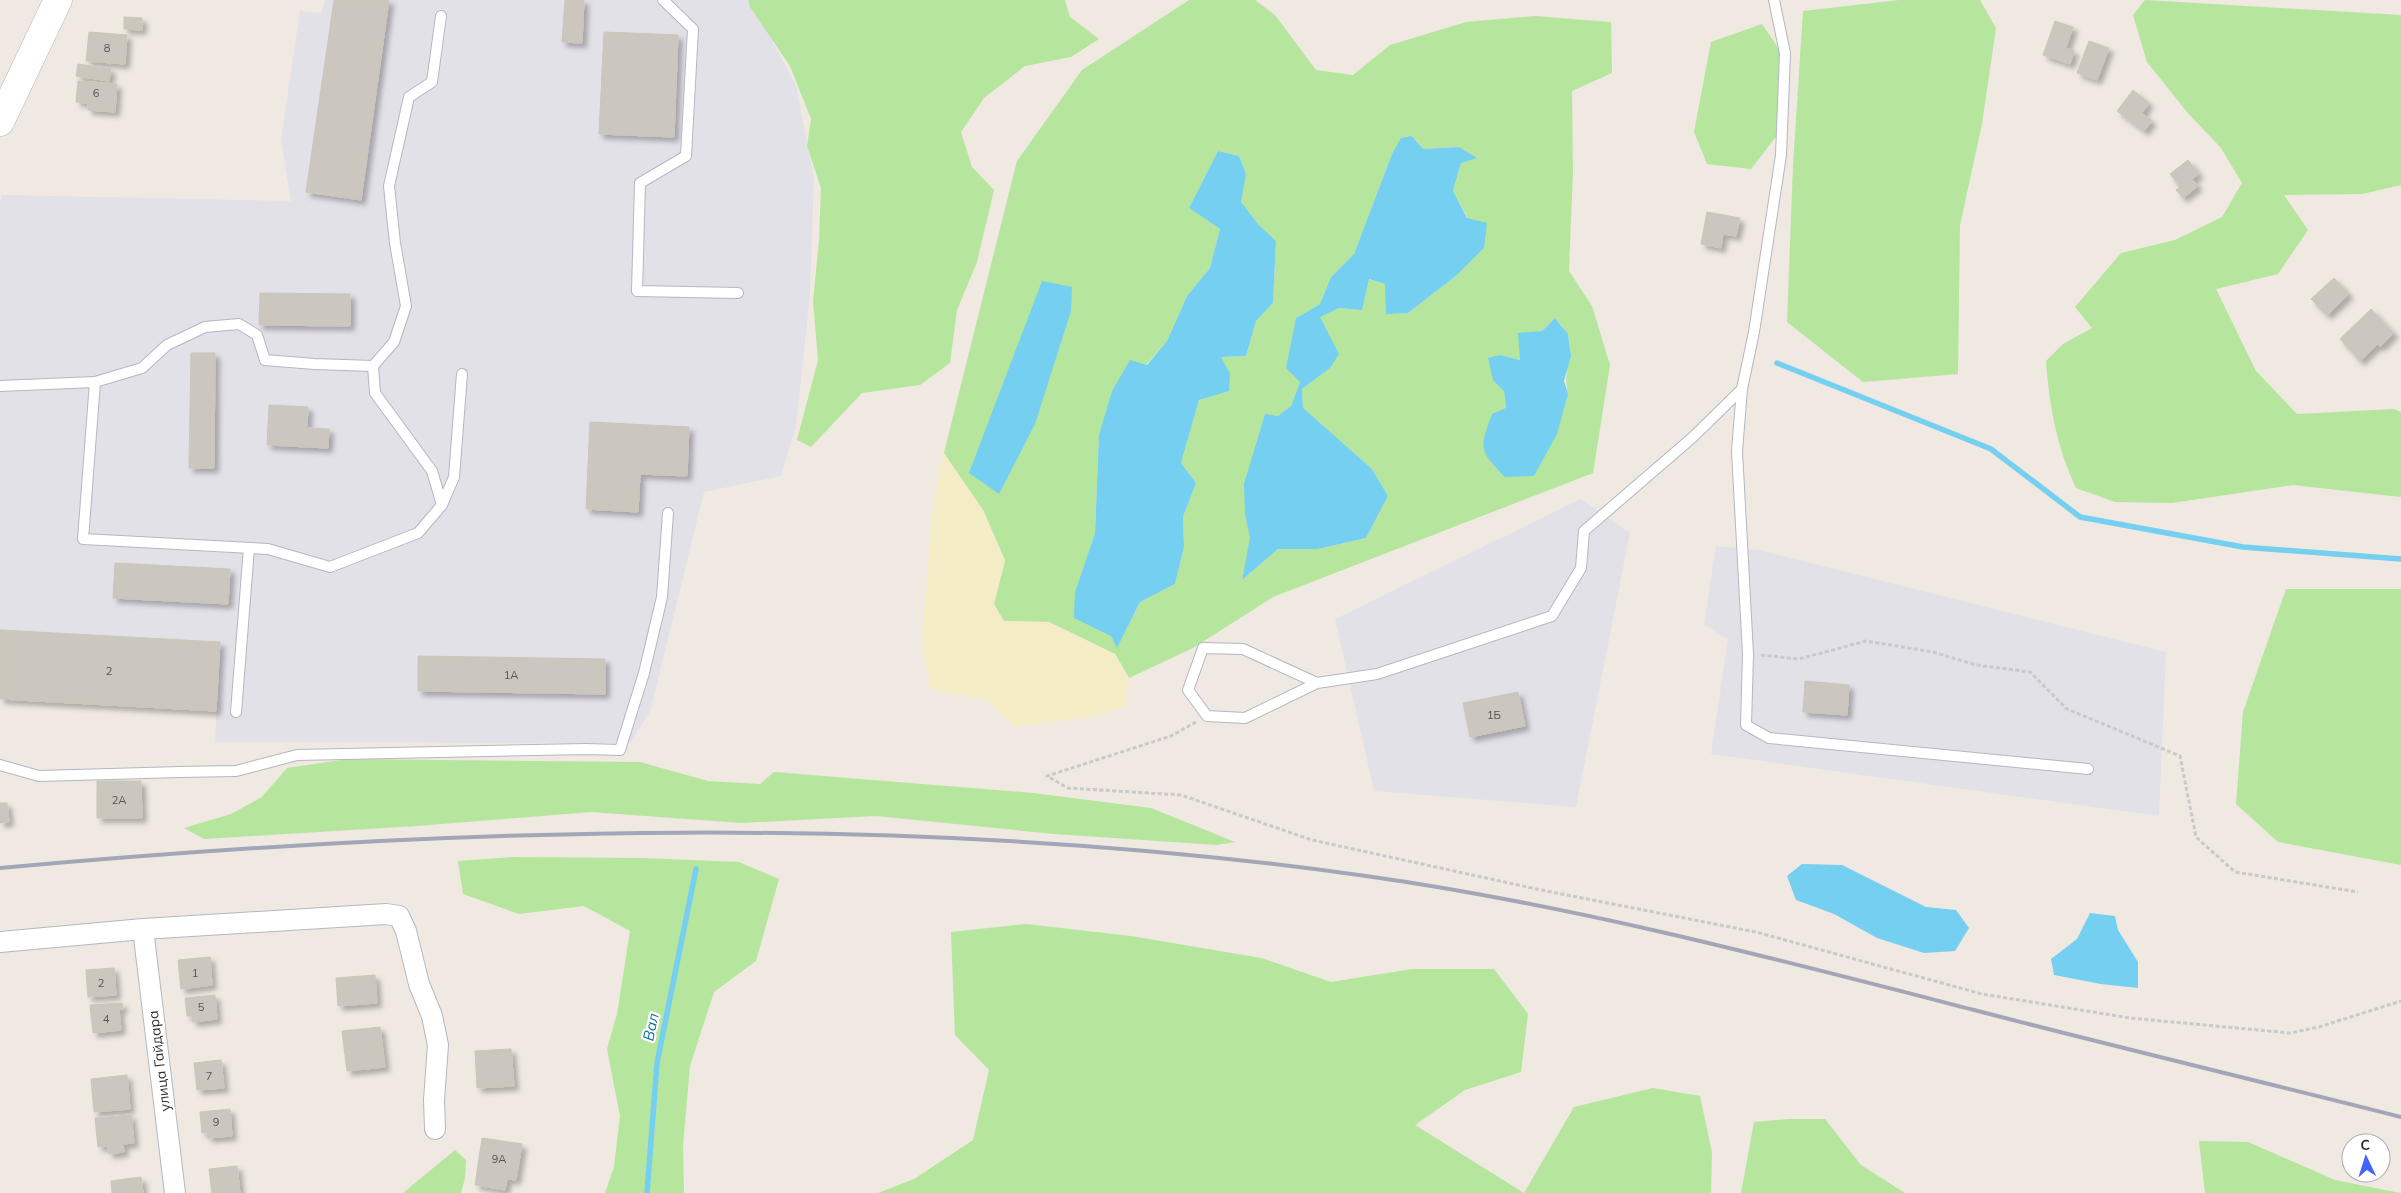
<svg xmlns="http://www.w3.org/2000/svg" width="2401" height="1193" viewBox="0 0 2401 1193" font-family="Mulish,sans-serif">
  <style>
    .industrial { fill: #e3e1e8 }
    .green { fill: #b6e59e; fill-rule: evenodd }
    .sand { fill: #f3ecc5 }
    .water { fill: #75cff0 }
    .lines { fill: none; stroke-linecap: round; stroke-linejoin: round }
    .stream { stroke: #75cff0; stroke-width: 5.5 }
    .building { fill: #cbc7bf; stroke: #cbc5ba; filter: url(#shadow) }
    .lane-casing { stroke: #b4b7c1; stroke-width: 12 }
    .street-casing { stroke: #b4b7c1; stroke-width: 22 }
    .secondary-casing { stroke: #b4b7c1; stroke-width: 29 }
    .path { stroke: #c9c9c9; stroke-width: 3; stroke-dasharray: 4 2.5; stroke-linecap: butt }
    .lane { stroke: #fff; stroke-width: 10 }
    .street { stroke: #fff; stroke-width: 20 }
    .secondary { stroke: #fff; stroke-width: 28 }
    .rail { stroke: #a3a6b8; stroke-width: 4 }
    .labels { text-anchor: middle; stroke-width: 4.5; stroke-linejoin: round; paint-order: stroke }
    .number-label { font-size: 11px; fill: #555452 }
    .street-label { font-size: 14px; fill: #2e2e2e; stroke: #fff }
    .water-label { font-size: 15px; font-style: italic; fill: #0d6fa3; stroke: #fff }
  </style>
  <defs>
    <filter id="shadow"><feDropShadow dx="4.5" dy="4.5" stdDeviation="2.5" flood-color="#0004"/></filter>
  </defs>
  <rect width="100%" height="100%" fill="#efe9e1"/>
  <g class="industrial">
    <polygon points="325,0 750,0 796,85 814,179 810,294 796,426 781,476 704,492 650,712 630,743 215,742 220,642 0,630 0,203 2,195 291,201 281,140 300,11 321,13"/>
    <polygon points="1581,499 1630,533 1576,807 1374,791 1335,619"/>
    <polygon points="1716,546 1759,550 2166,652 2159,816 1711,754 1728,639 1704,625"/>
  </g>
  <g class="green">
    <polygon points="748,0 1065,0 1070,17 1099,39 1071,57 1025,66 984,98 961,132 972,167 994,190 977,262 957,310 950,363 920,385 862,393 811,447 797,440 818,360 813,301 819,241 821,188 807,146 811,119 790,66 750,7"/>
    <path d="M1189,0h66l20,15 41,55 37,5 37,-30 76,-23 69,-6 76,6 1,51 -40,18 1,80 -4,100 23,35 18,59 -17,108 -320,124 -80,51 -64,30 -14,-24 -66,-32 -45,-1 -10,-17 11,-44 -22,-50 -39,-57 73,-292 65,-91zM1412,136l11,13 36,-2 2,16 -8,28 31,57 -27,27 -49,38 -23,-29 -17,-5 -6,31 -23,-2 -20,9 11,51 -28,21 1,20 69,60 16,27 -22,42 -48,11h-40l-36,31 36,-164 13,-10 9,-24 -4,-64 24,-14 11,-27 23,-23 38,-100zM1218,151l21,5 7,18 -6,28 18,22 18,17 -3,62 -17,18 -10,35 -25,1 7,33 -29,10 -18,63 15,20 -13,34 1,30 -9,37 -35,18 -23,45 -6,-11 -36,-44 20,-59 4,-98 31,-74 16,4 21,-24 20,-45 23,-28 10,-39 -31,-21zM1555,318c30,30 5,45 13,76l-62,14 -6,-53 20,5 5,-26 17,-3z"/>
    <polygon points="1899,0 1980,0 1996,28 1982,124 1960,225 1958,374 1863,382 1787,322 1793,166 1803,11"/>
    <path d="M2145,0l256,15v170l-39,9 -78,1 24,35 -30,44 -62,15 40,82 41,43 97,-5 7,3v85l-108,-12 -121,18 -57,-1 -39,-14c-19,-40 -27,-83 -30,-127l17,-17 29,-16 -17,-21 46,-54 54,-13 47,-23 20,-34 -21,-35 -34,-36 -40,-50 -14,-47z"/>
    <polygon points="1762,24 1783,55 1779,133 1751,169 1707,164 1694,132 1711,42"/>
    <polygon points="2286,589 2401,589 2401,865 2278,842 2236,804 2243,712"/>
    <polygon points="348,759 640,762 708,781 760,784 774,772 1033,793 1151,808 1235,842 1217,845 1054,834 876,816 741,823 591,812 417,826 204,839 184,828 231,814 262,797 287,768"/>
    <polygon points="512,857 642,858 739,862 779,879 756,961 714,992 690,1066 683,1146 684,1193 605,1193 614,1167 620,1116 607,1049 617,1014 630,931 584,906 519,914 463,894 458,861"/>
    <polygon points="1026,924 1131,936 1261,958 1331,982 1412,969 1494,969 1528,1014 1521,1072 1465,1090 1415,1125 1524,1193 1574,1107 1653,1088 1700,1096 1712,1152 1711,1193 878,1193 914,1179 973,1140 989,1070 955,1035 951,932"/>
    <polygon points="1788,1119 1825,1119 1861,1165 1905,1193 1741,1193 1754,1122"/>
    <polygon points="2199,1141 2248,1142 2335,1180 2400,1193 2205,1193"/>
    <polygon points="455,1150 466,1160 465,1178 461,1193 403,1193"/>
  </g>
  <polygon class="sand" points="943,453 983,510 1005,561 994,604 1003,621 1049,622 1115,654 1129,678 1124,707 1088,717 1015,727 987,700 930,689 922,639 932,515"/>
  <g class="water">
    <polygon points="1412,136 1423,149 1459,147 1477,158 1461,163 1453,191 1467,218 1487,223 1484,248 1457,275 1408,313 1386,314 1385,284 1369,279 1362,310 1339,308 1320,317 1339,354 1330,368 1302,389 1303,408 1372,469 1388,496 1366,538 1318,549 1278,549 1242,580 1250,538 1245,514 1244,484 1265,414 1278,416 1291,406 1300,382 1286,368 1296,318 1320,304 1331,277 1354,254 1392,154 1401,138"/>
    <polygon points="1218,151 1239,156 1246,174 1241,202 1258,224 1276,241 1273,303 1256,321 1246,356 1221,357 1230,374 1229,391 1199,400 1181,463 1196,483 1183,517 1184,547 1175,584 1140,602 1117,648 1111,636 1074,618 1075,592 1095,533 1099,435 1112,391 1130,360 1147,365 1167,341 1187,296 1210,268 1220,229 1189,208"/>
    <polygon points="1042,281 1072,287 1071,311 1035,424 999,494 969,473"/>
    <path d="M1555,318l13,16 3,22 -7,25 4,13 -11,40 -23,42 -29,1c-26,-27 -26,-28 -13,-63l14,-6 -2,-17 -11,-11 -5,-22 12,-3 20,5 -2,-27 24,-2z"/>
    <polygon points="1802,864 1842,865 1926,907 1956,910 1969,928 1955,951 1924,953 1877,938 1834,914 1796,900 1787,876"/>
    <polygon points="2090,913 2115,916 2118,930 2138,962 2138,988 2101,984 2054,975 2051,959 2077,939"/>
  </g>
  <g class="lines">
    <g class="stream">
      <polyline points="1777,363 1991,449 2080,517 2243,547 2401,559"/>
      <polyline points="647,1193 657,1063 696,869"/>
    </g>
  </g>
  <g class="building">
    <polygon points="334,0 389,0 361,200 306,192"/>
    <polygon points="565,0 584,0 582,43 562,42"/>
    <polygon points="124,17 142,18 142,30 124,29"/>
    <polygon points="2055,21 2073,27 2066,48 2074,51 2070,64 2043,55"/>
    <polygon points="89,32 127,35 125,64 86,61"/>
    <polygon points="604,32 678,35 674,137 599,134"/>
    <polygon points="2089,41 2109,48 2097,80 2077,73"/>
    <polygon points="78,64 111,69 109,81 76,76"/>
    <polygon points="78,81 117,84 115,112 88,110 88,103 76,102"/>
    <polygon points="2133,90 2149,103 2142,113 2152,121 2144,131 2117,111"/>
    <polygon points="2188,160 2199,174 2192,179 2198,186 2183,198 2176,190 2180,187 2170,174"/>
    <polygon points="1707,212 1740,218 1736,236 1723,234 1721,248 1701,244"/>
    <polygon points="2334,278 2349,294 2327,315 2311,299"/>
    <polygon points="260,293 350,294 350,326 259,325"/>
    <polygon points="2371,309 2394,333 2380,347 2378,344 2360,361 2340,339"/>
    <polygon points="191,353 215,353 214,468 189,468"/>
    <polygon points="269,405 308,407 307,428 329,429 328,448 267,445"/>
    <polygon points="590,422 689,427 687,476 640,474 638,512 586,509"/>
    <polygon points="115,563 230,569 228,604 113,598"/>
    <polygon points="0,630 220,642 216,711 0,699"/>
    <polygon points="418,656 605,659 605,694 418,691"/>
    <polygon points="1805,681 1849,685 1847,715 1803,712"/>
    <polygon points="1518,692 1525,726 1470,737 1463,703"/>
    <polygon points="97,781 141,781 142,818 97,818"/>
    <polygon points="0,803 7,803 9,822 0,823"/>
    <polygon points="210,957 212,985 181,989 178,960"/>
    <polygon points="114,968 116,995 88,997 86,970"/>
    <polygon points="375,975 377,1003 338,1006 336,978"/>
    <polygon points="215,995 217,1019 193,1022 192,1016 187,1016 185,998"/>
    <polygon points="122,1003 123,1009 119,1009 121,1030 93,1033 90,1005"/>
    <polygon points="380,1027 385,1067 347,1071 342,1031"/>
    <polygon points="511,1049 514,1086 477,1088 475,1051"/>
    <polygon points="221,1060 224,1088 197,1090 194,1063"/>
    <polygon points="127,1075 130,1109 94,1112 91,1079"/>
    <polygon points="230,1109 232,1136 208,1138 207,1132 202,1133 200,1112"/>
    <polygon points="131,1115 134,1143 123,1144 124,1152 109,1154 108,1146 98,1147 95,1118"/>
    <polygon points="482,1138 522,1144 516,1180 507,1179 505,1190 475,1185"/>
    <polygon points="237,1166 240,1193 212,1193 209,1169"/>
    <polygon points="141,1177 143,1193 112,1193 111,1181"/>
  </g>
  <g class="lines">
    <defs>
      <g id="lane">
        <polyline points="663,0 693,29 686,156 640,183 637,291 738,293"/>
        <polyline points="1774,0 1785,53 1781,155 1754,332 1742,389 1737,451 1748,654 1746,725 1769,738 2088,769"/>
        <polyline points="373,366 375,393 432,471 442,505"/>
        <polyline points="95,382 83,539 268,549 330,567 418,533 442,505 454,477 462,374"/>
        <polyline points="0,386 95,382 142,368 167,345 205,327 239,324 257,335 265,360 314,364 373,366 394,342 406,306 395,243 389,186 409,97 432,82 441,16"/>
        <polyline points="1317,683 1243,649 1203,648 1188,690 1207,716 1245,718 1317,683 1377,674 1552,616 1581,568 1584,531 1693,437 1742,389"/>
        <polyline points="236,712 249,548"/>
        <polyline points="0,765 39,776 180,772 236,771 297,755 586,749 620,750 644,673 662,597 668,513"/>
      </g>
      <g id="street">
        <polyline points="143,929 175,1193"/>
        <polyline points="0,942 143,929 386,914 399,916 406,931 419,984 432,1016 438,1045 434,1100 435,1129"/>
      </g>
      <polyline id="secondary" points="0,122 58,0"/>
    </defs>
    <use href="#lane" class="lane-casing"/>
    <use href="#street" class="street-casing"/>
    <use href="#secondary" class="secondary-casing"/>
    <g class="path">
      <polyline points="1761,655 1799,659 1866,641 1933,652 1976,665 2030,672 2067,709 2180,756 2196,837 2235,872 2358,892"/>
      <polyline points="1196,722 1171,736 1047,776 1068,788 1181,795 1312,840 1541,890 1756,932 1982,994 2130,1018 2290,1033 2319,1027 2401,1001"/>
    </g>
    <use href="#lane" class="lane"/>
    <use href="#street" class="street"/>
    <use href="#secondary" class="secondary"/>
    <path class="rail" d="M0,868c453,-41 914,-56 1366,8 206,29 407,82 608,134 142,37 285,71 427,107"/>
  </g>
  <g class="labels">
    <g class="number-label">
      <text x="107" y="52">8</text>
      <text x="96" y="97">6</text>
      <text x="109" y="675">2</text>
      <text x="511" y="679">1А</text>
      <text x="1494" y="719">1Б</text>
      <text x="119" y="804">2А</text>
      <text x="195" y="977">1</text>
      <text x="101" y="987">2</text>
      <text x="201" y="1011">5</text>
      <text x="106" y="1023">4</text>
      <text x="209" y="1080">7</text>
      <text x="216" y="1126">9</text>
      <text x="499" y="1163">9А</text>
    </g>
    <g class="street-label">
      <text transform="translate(159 1061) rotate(-97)" y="5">улица Гайдара</text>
    </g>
    <g class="water-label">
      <text transform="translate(651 1027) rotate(-78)" y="5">Вал</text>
    </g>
  </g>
  <g transform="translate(2366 1158) rotate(356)"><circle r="24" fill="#ffffff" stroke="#ababab"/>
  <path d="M0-4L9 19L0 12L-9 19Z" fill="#4264fb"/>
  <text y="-8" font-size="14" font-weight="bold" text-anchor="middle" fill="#2e2e2e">С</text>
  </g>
</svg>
